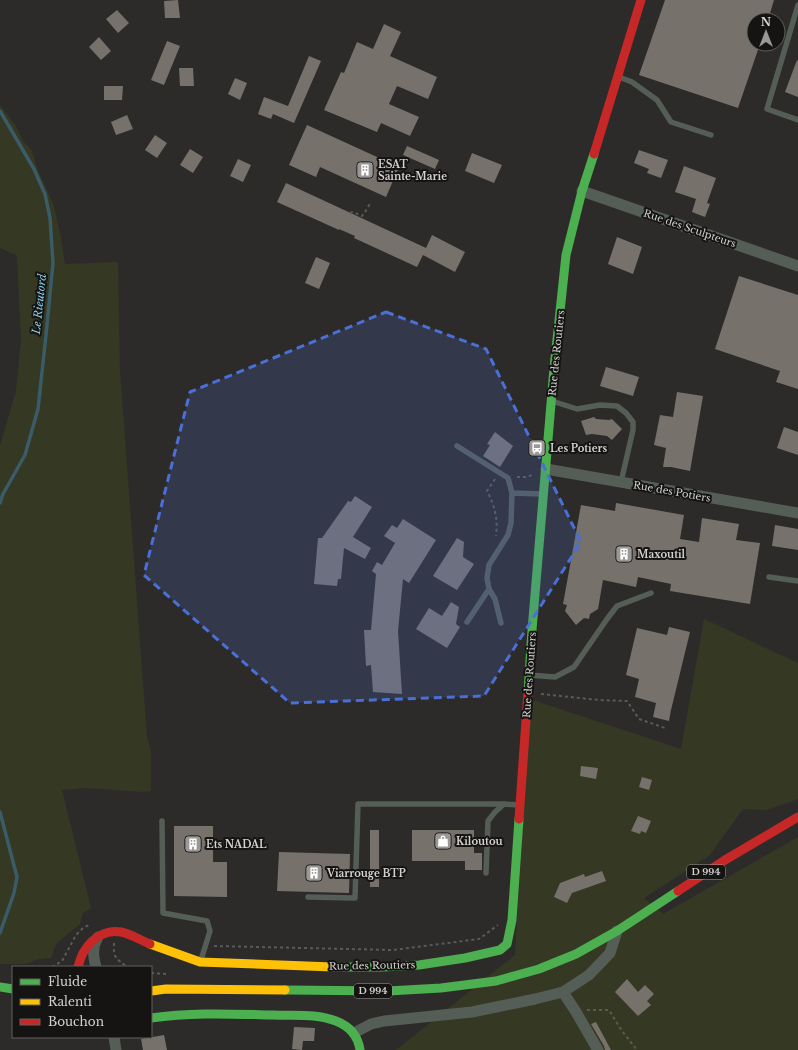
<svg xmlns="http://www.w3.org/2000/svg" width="798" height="1050" viewBox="0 0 798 1050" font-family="'Libre Baskerville',serif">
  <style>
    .green { fill: #353923 }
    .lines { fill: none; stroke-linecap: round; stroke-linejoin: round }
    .stream { stroke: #3a5b68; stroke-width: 3.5 }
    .building { fill: #76716b }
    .path { stroke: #585c58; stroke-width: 2; stroke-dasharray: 3 3; stroke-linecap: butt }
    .lane { stroke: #555d57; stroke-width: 5.5 }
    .street { stroke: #555d57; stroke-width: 11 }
    .fast { stroke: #4caf50; stroke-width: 9 }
    .slow { stroke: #ffc107; stroke-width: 9 }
    .jam { stroke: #c62828; stroke-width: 9 }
    .marked { fill: #4a6fd6; fill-opacity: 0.2; stroke: #4a6fd6; stroke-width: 3; stroke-dasharray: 8 5; stroke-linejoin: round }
    .labels { text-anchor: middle; stroke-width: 4; stroke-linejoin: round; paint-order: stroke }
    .shield { fill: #151413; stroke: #9a9997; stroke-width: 1 }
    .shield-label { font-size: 9px; font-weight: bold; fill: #d3d2d0 }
    .poi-label { font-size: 10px; font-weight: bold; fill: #d3d2d0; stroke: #151413; text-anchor: start }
    .street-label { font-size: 10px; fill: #d3d2d0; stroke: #151413 }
    .water-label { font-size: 11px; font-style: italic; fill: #89cde7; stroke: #151413 }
  </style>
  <rect width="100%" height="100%" fill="#2d2b29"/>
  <g class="green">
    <polygon points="0,105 16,126 23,141 32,151 38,171 53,203 61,238 65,264 118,262 120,371 147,737 151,751 151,791 144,792 85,788 62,790 91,908 83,913 80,924 56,944 51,958 39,959 26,964 0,964 0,446 16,391 21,340 17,257 16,255 0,248"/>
    <polygon points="704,619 798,663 798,799 767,810 743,809 709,856 644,898 663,914 798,837 798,1050 396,1050 515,955 530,699 681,749"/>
  </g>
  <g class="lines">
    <g class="stream">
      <polyline points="0,111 34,169 45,194 50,218 53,263 46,335 38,409 25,455 3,494 0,503"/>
      <polyline points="0,812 17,877 14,893 0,933"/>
    </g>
  </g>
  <g class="building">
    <polygon points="178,0 180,18 165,18 164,1"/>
    <polygon points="665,0 774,0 768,20 754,20 754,44 760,44 738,108 639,75"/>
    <polygon points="117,10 129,23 118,33 106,19"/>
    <polygon points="384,24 401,32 390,56 437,77 428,99 397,86 389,104 419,117 410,136 381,123 377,132 324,110 341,72 344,73 357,42 373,49"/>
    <polygon points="99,37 111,51 101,60 89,47"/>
    <polygon points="167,41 180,46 164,85 151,80"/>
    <polygon points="309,56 321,61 294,123 273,114 271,119 258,114 264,97 288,106"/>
    <polygon points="797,60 798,61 798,97 785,92"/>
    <polygon points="179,68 193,68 194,86 180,86"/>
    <polygon points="235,78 247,83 240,100 228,94"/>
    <polygon points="104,86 123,86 122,100 104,100"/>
    <polygon points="127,115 133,129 116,135 111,122"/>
    <polygon points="307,125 399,167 386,197 320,167 316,177 289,165"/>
    <polygon points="155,135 167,143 157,158 145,150"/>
    <polygon points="407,146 439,160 435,169 403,155"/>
    <polygon points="190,149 203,157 193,173 180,165"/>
    <polygon points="639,150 668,160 661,178 647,173 649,169 634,163"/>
    <polygon points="472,153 502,165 494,183 465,171"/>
    <polygon points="238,159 251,165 243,182 230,176"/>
    <polygon points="684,166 716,178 707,203 710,204 705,217 692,212 696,199 675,192"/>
    <polygon points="286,183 426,248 432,235 465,252 455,272 423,255 417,267 354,238 355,236 339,229 339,230 277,202"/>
    <polygon points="617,237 642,247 633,274 608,264"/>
    <polygon points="316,257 330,263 319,289 305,283"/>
    <polygon points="739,276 798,295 798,389 776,382 780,371 715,349"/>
    <polygon points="606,367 639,377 633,396 600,386"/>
    <polygon points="677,392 703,396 690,471 671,467 663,467 666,448 654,445 660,415 673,417"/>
    <polygon points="594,417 596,419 609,420 612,419 622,429 612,440 607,436 592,434 586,435 581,421"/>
    <polygon points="784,427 798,432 798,455 777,448"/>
    <polygon points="495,432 513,446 500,467 483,456 490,445 487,444"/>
    <polygon points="355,496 372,507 353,537 371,548 365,559 344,548 341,579 338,579 337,586 314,584 318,538 322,538 348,501 351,502"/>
    <polygon points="616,503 684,515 680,539 699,542 702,518 739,524 736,540 760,543 750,604 670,591 671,584 638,577 636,587 603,580 598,609 590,614 589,619 584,618 576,625 565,611 567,605 563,604 581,505 615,511"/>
    <polygon points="403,519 436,540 409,583 403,579 398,631 402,694 373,692 371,665 366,666 364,630 371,630 376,574 372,571 377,562 382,565 395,543 384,536 392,525 397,528"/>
    <polygon points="775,525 798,529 798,550 772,546"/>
    <polygon points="457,538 464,542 463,557 474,564 457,590 433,576"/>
    <polygon points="451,602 459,607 456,624 460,627 447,648 416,629 429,608 442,616"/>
    <polygon points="669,627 690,632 671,710 669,721 653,717 656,703 635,697 639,679 626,675 637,628 667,635"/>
    <polygon points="581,766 598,768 596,779 580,776"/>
    <polygon points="642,777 652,780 649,790 639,787"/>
    <polygon points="638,816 651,821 646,833 641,831 640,834 631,831"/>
    <polygon points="174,826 213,826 213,862 227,862 227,897 174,896"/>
    <rect x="370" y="830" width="9" height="57"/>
    <polygon points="412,830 474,830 474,853 482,853 482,870 465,870 465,861 412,861"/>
    <polygon points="279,852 350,854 349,893 277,891"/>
    <polygon points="602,871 606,881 572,893 567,903 554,897 560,883 584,874 585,877"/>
    <polygon points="627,979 638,992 645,985 654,994 647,1001 651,1005 638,1016 615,992"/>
    <polygon points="596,1022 611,1050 605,1050 604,1046 591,1024"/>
    <polygon points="294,1027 315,1028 314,1041 303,1041 302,1050 292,1049"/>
    <polygon points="164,1035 167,1050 143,1050 141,1039"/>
  </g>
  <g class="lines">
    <g class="path">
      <polyline points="350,213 353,212 362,216 365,212 371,202"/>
      <polyline points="517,477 527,477 532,475"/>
      <path d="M495,479l-8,12c8,15 11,28 9,45"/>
      <polyline points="541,694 599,700 627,701 639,719 665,728"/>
      <path d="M114,943c-1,15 2,15 13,24"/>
      <polyline points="214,946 393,950 479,939 498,925"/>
      <polyline points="52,967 62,961 76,935 83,928 91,924"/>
      <polyline points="151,973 166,974"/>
      <polyline points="587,1010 609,1010 622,1031 637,1050"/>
    </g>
    <g class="lane">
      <polyline points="798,5 767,109 798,120"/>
      <polyline points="619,77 632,82 657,100 671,122 711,135"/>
      <polyline points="552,401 577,409 600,405 617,406 626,413 633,422 633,430 621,482"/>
      <polyline points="457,446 508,478 512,493"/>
      <polyline points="769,577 798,581"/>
      <polyline points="467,622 489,589"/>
      <polyline points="501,623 495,599 489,589 487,578 489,565 508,535 511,523 512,493 542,494"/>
      <polyline points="529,675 555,677 574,667 607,619 617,606 651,593"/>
      <polyline points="162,821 163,913 207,921 210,931 201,960"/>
      <polyline points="486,873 488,821 495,812 504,804 519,805"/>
      <polyline points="308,897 355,898 358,804 504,804"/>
    </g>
    <g class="street">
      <polyline points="582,191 798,266"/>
      <polyline points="546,469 798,513"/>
      <path d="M96,967c-3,-11 -4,-20 2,-30"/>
      <polyline points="563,992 576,1012 598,1050"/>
      <polyline points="354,1033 371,1024 384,1021 472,1012 535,999 563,992 589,975 610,953 617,931"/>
      <polyline points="114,1037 116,1050"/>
    </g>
    <g class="fast">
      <polyline points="528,692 532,630 554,368 566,255 582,191 594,154"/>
      <polyline points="333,967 382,967 419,965 465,958 500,950 507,944 512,920 519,819"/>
      <polyline points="0,987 13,989"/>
      <polyline points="285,990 388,991 441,988 496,981 539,969 576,954 617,931 678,891"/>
      <path d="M151,1018c41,-6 81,-4 122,-3 21,1 43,-2 63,6 13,5 22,15 24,29"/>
    </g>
    <g class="slow">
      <polyline points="150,944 200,962 333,967"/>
      <polyline points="151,991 166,989 285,990"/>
    </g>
    <g class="jam">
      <polyline points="594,154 641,0"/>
      <polyline points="519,819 528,692"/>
      <polyline points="678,891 725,860 798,817"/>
      <path d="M78,967c2,-6 3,-12 7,-17 7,-12 22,-21 36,-18 10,2 19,8 29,12"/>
    </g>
  </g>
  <path class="marked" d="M386,312l100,37 95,193 -97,154 -194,7 -146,-128 46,-183z"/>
  <defs>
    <symbol id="building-square" viewBox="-11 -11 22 22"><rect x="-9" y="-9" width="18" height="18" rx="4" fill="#999896" stroke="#151413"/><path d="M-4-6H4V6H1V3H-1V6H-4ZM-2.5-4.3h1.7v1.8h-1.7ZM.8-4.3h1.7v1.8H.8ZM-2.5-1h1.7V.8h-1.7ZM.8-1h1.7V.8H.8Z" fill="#fff"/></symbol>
    <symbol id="bus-square" viewBox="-11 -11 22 22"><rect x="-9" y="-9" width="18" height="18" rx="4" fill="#999896" stroke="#151413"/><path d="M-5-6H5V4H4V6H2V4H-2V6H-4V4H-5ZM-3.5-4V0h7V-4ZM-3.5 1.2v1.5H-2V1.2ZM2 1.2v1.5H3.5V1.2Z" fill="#fff"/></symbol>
    <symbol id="shop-square" viewBox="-11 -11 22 22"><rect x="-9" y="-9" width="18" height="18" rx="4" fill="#999896" stroke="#151413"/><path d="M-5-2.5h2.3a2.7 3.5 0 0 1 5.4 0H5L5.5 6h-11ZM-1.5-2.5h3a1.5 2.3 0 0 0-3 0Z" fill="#fff"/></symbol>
  </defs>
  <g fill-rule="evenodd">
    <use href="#building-square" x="355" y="160" width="20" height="20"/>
    <use href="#bus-square" x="527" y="438" width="20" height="20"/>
    <use href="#building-square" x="614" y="544" width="20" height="20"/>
    <use href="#shop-square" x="433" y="831" width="20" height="20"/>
    <use href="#building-square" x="183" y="834" width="20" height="20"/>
    <use href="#building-square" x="304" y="863" width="20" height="20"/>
  </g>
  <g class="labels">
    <g class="shield">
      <rect x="687" y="865" width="38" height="14" rx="3"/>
      <rect x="354" y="984" width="38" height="14" rx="3"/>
    </g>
    <g class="shield-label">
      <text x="706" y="875">D 994</text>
      <text x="373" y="994">D 994</text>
    </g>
    <g class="poi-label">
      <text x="378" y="168">ESAT<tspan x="378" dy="12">Sainte-Marie</tspan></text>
      <text x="550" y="452">Les Potiers</text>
      <text x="637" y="558">Maxoutil</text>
      <text x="456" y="845">Kiloutou</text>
      <text x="206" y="848">Ets NADAL</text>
      <text x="327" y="877">Viarrouge BTP</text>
    </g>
    <g class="street-label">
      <text transform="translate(690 228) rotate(19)" y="4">Rue des Sculpteurs</text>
      <text transform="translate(556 353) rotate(-84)" y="4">Rue des Routiers</text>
      <text transform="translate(672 491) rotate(10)" y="4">Rue des Potiers</text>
      <text transform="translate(529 675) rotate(-86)" y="4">Rue des Routiers</text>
      <text transform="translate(372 965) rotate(-1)" y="4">Rue des Routiers</text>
    </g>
    <g class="water-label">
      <text transform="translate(39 304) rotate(-84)" y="4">Le Rieutord</text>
    </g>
  </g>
  <rect x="12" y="966" width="140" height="72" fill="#151413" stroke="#61605f"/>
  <rect x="20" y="979" width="20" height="6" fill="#4caf50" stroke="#61605f"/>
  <text x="48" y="986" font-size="12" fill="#d3d2d0">Fluide</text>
  <rect x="20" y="999" width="20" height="6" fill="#ffc107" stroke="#61605f"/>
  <text x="48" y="1006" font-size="12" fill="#d3d2d0">Ralenti</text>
  <rect x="20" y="1019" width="20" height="6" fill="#c62828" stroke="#61605f"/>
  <text x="48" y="1026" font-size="12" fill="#d3d2d0">Bouchon</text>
  <g transform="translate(766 32)"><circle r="19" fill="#151413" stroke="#61605f"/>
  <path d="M0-3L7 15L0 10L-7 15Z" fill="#999896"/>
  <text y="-6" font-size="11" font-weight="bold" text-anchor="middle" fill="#d3d2d0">N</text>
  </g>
</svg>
